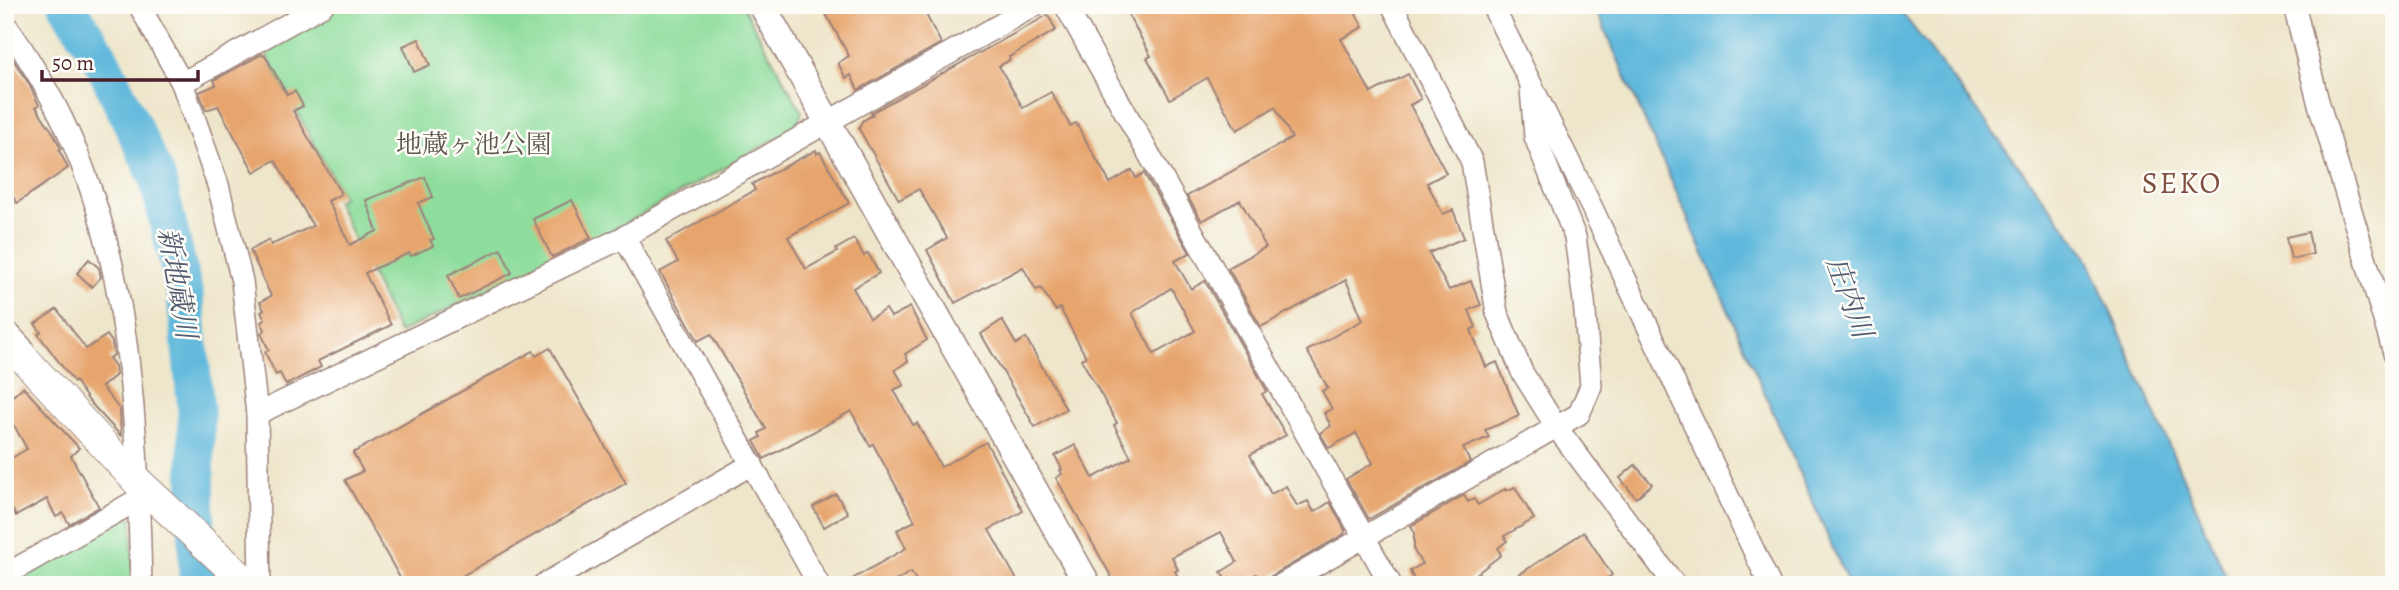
<svg xmlns="http://www.w3.org/2000/svg" width="2399" height="590" viewBox="0 0 2399 590" font-family="Alegreya,'Noto Serif JP',serif">
  <style>
    .green { fill: #8edd9c; stroke: #6c7e64; stroke-width: 2 }
    .water { fill: #5eb8db; stroke: #546c83; stroke-width: 2 }
    .lines { fill: none; stroke-linecap: round; stroke-linejoin: round }
    .river { stroke: #5eb8db; stroke-width: 37 }
    .building { fill: #e7a56d; fill-rule: evenodd }
    .minor-casing { stroke: #9c827a; stroke-width: 24 }
    .tertiary-casing { stroke: #9c827a; stroke-width: 29 }
    .secondary-casing { stroke: #9c827a; stroke-width: 32 }
    .primary-casing { stroke: #9c827a; stroke-width: 36 }
    .minor { stroke: #fff; stroke-width: 21 }
    .tertiary { stroke: #fff; stroke-width: 26 }
    .secondary { stroke: #fff; stroke-width: 30 }
    .primary { stroke: #fff; stroke-width: 33 }
    .labels { text-anchor: middle; stroke-width: 5; stroke-linejoin: round; paint-order: stroke }
    .park-label { font-size: 26px; fill: #5e584d; stroke: #fdfcf7 }
    .water-label { font-size: 28px; font-style: italic; fill: #525c71; stroke: #fdfcf7 }
    .quarter-label { font-size: 30px; letter-spacing: 2px; fill: #814e42; stroke: #fdfcf7 }
  </style>
  <rect width="100%" height="100%" fill="#fdfcf7"/>
  <filter id="ink" filterUnits="userSpaceOnUse"><feTurbulence type="fractalNoise" baseFrequency=".0143" numOctaves="2"/><feDisplacementMap in="SourceGraphic" scale="14" xChannelSelector="R" yChannelSelector="G"/><feConvolveMatrix kernelMatrix="1 2 1 2 8 2 1 2 1" color-interpolation-filters="sRGB"/></filter>
  <filter id="wash" filterUnits="userSpaceOnUse"><feTurbulence type="fractalNoise" baseFrequency=".00686" numOctaves="4" result="noise"/><feDisplacementMap in="SourceGraphic" scale="28" xChannelSelector="R" yChannelSelector="G"/><feGaussianBlur stdDeviation="1.57" result="paint"/><feColorMatrix in="noise" values="0 0 0 0 0 0 0 0 0 0 0 0 0 0 0 0 0 1.4 0 .05"/><feComposite in="paint" operator="in"/></filter>
  <g filter="url(#wash)">
    <rect width="100%" height="100%" fill="#eee6ca"/>
    <g class="green">
      <polygon points="341,5 742,5 802,112 796,127 618,228 399,333 336,201 343,197 263,49"/>
      <polygon points="127,516 132,518 133,585 5,585"/>
    </g>
    <polygon class="water" points="1594,5 1896,5 2085,253 2230,585 1849,585"/>
    <g class="lines">
      <polyline class="river" points="67,5 99,55 157,177 185,295 196,409 197,585"/>
    </g>
    <g id="blocks">
      <g class="building">
        <polygon points="821,5 921,5 941,43 858,90 851,75 846,78 838,63 849,56"/>
        <polygon points="1123,5 1351,5 1363,27 1341,39 1371,93 1408,74 1421,99 1410,105 1446,173 1427,183 1443,214 1453,210 1464,238 1429,253 1449,290 1471,281 1481,305 1469,310 1476,327 1471,330 1486,367 1497,362 1519,416 1485,430 1489,437 1463,448 1470,462 1369,519 1346,479 1373,463 1356,433 1329,448 1320,433 1331,426 1324,413 1332,409 1322,391 1328,388 1307,351 1363,320 1346,280 1261,327 1228,268 1266,247 1240,200 1202,221 1187,196 1292,138 1275,107 1237,130 1207,78 1170,99 1147,58 1151,56"/>
        <path d="M1048,15l8,15 -47,27 1,3 -11,6 24,42 28,-16 19,34 6,-3 34,60 22,-13 4,8 8,-5 46,80 -15,8 16,28 14,-8 62,110 -5,3 24,41 -36,20 21,39 15,-8 11,20 11,-5 6,11 16,-10 15,28 -1,4 -83,48 -5,-8 -18,11h-9l-8,-13 16,-10 -16,-30 -49,25 6,13 -3,1 7,14h-66l-60,-107 6,-4 -2,-4 2,-1 -7,-13 20,-11 18,33 38,-21 -17,-32 3,-2 -36,-64 5,-2 -26,-49 -4,3 -15,-23 -5,2 -13,-23 -68,36 -28,-53 20,-12 -28,-49 -20,11 -40,-71 3,-8 11,-6 -2,-2zM1171,288l24,43 -41,23 -22,-41z"/>
        <polygon points="419,39 430,65 414,72 403,46"/>
        <polygon points="5,47 29,84 39,105 36,107 54,134 61,149 59,150 68,168 17,203 5,185"/>
        <polygon points="262,54 263,56 265,55 287,95 295,91 303,106 293,111 341,194 328,201 350,245 377,231 366,200 425,177 433,197 418,203 434,239 430,240 433,246 411,256 409,253 365,273 391,325 318,361 321,367 286,385 280,373 276,375 265,352 269,350 261,333 265,330 261,322 265,320 261,312 264,310 260,302 271,296 250,250 269,240 271,245 313,226 275,160 254,172 218,106 206,110 199,92 216,85 214,80"/>
        <polygon points="816,150 817,154 820,152 849,203 788,237 806,269 837,252 836,249 854,239 864,256 868,253 879,273 853,288 870,318 886,309 891,317 910,307 927,340 905,354 908,361 895,370 904,385 894,390 913,425 917,423 941,467 986,442 1023,511 989,530 1017,580 1008,585 950,585 945,575 926,585 919,585 911,572 888,585 842,585 906,548 897,530 915,521 873,444 870,446 851,411 764,459 754,441 761,437 759,433 766,429 711,334 698,341 660,272 678,262 666,241 755,190 752,184"/>
        <polygon points="572,200 591,238 552,257 533,219"/>
        <polygon points="2308,232 2313,254 2291,259 2286,237"/>
        <polygon points="501,249 512,273 459,299 448,275"/>
        <polygon points="89,259 99,268 101,277 92,287 77,273"/>
        <polygon points="57,309 86,349 107,335 112,342 114,355 109,358 115,366 116,375 102,387 120,410 121,436 89,401 75,381 74,382 38,334 41,332 35,324"/>
        <polygon points="1002,320 1016,344 1026,338 1066,409 1035,427 981,334"/>
        <polygon points="550,348 626,483 446,585 404,585 345,480 363,471 353,453 533,351 536,356"/>
        <polygon points="23,387 79,448 71,456 99,507 69,524 63,513 56,517 47,499 16,516 5,497 5,462 27,449 15,427 5,417 5,403"/>
        <polygon points="1635,465 1652,484 1636,498 1620,478"/>
        <polygon points="1515,487 1534,519 1504,536 1507,541 1498,548 1501,555 1462,585 1416,585 1410,571 1422,564 1414,551 1414,532 1411,526 1464,495 1468,502 1474,499 1478,505 1505,489 1506,491"/>
        <polygon points="836,494 848,513 824,527 813,507"/>
        <polygon points="1584,532 1612,575 1597,585 1503,585"/>
      </g>
    </g>
  </g>
  <g filter="url(#ink)">
    <use href="#blocks" fill-opacity="0" stroke="#9c827a" stroke-width="2"/>
    <g class="lines">
      <defs>
        <g id="minor">
          <polyline points="139,5 182,83 218,185 242,281 257,414 260,585"/>
          <polyline points="1065,5 1391,585"/>
          <polyline points="1392,5 1472,162 1497,313 1522,372 1557,428 1675,585"/>
          <polyline points="1492,5 1591,206 1770,585"/>
          <polyline points="2294,5 2318,101 2394,353"/>
          <path d="M5,24c13,17 24,36 35,54 91,153 97,333 101,507"/>
          <polyline points="182,83 323,5"/>
          <polyline points="624,237 819,585"/>
          <polyline points="257,414 624,237 1035,5"/>
          <polyline points="5,575 139,499"/>
          <polyline points="543,585 752,464"/>
          <polyline points="1281,585 1579,414 1591,386 1584,301 1575,237 1535,137 1531,89"/>
        </g>
        <polyline id="tertiary" points="762,5 1088,585"/>
        <polyline id="secondary" points="17,351 138,482 249,585"/>
        <polyline id="primary" points="5,338 17,351 5,356"/>
      </defs>
      <use href="#minor" class="minor-casing"/>
      <use href="#tertiary" class="tertiary-casing"/>
      <use href="#secondary" class="secondary-casing"/>
      <use href="#primary" class="primary-casing"/>
      <use href="#minor" class="minor"/>
      <use href="#tertiary" class="tertiary"/>
      <use href="#secondary" class="secondary"/>
      <use href="#primary" class="primary"/>
    </g>
  </g>
  <g class="labels">
    <g class="park-label">
      <text x="474" y="153">地蔵ヶ池公園</text>
    </g>
    <g class="water-label">
      <text transform="translate(178 283) rotate(80)" y="10">新地蔵川</text>
      <text transform="translate(1850 297) rotate(70)" y="10">庄内川</text>
    </g>
    <g class="quarter-label">
      <text x="2182" y="193">SEKO</text>
    </g>
  </g>
  <rect width="2399" height="590" fill="none" stroke="#fdfcf7" stroke-width="28"/>
  <path d="M42 70v10h156v-10" fill="none" stroke="#4a1f2b" stroke-width="3.5"/>
  <text x="52" y="70" font-size="21" fill="#4a1f2b" stroke="#fdfcf7" stroke-width="5" paint-order="stroke">50 m</text>
</svg>
